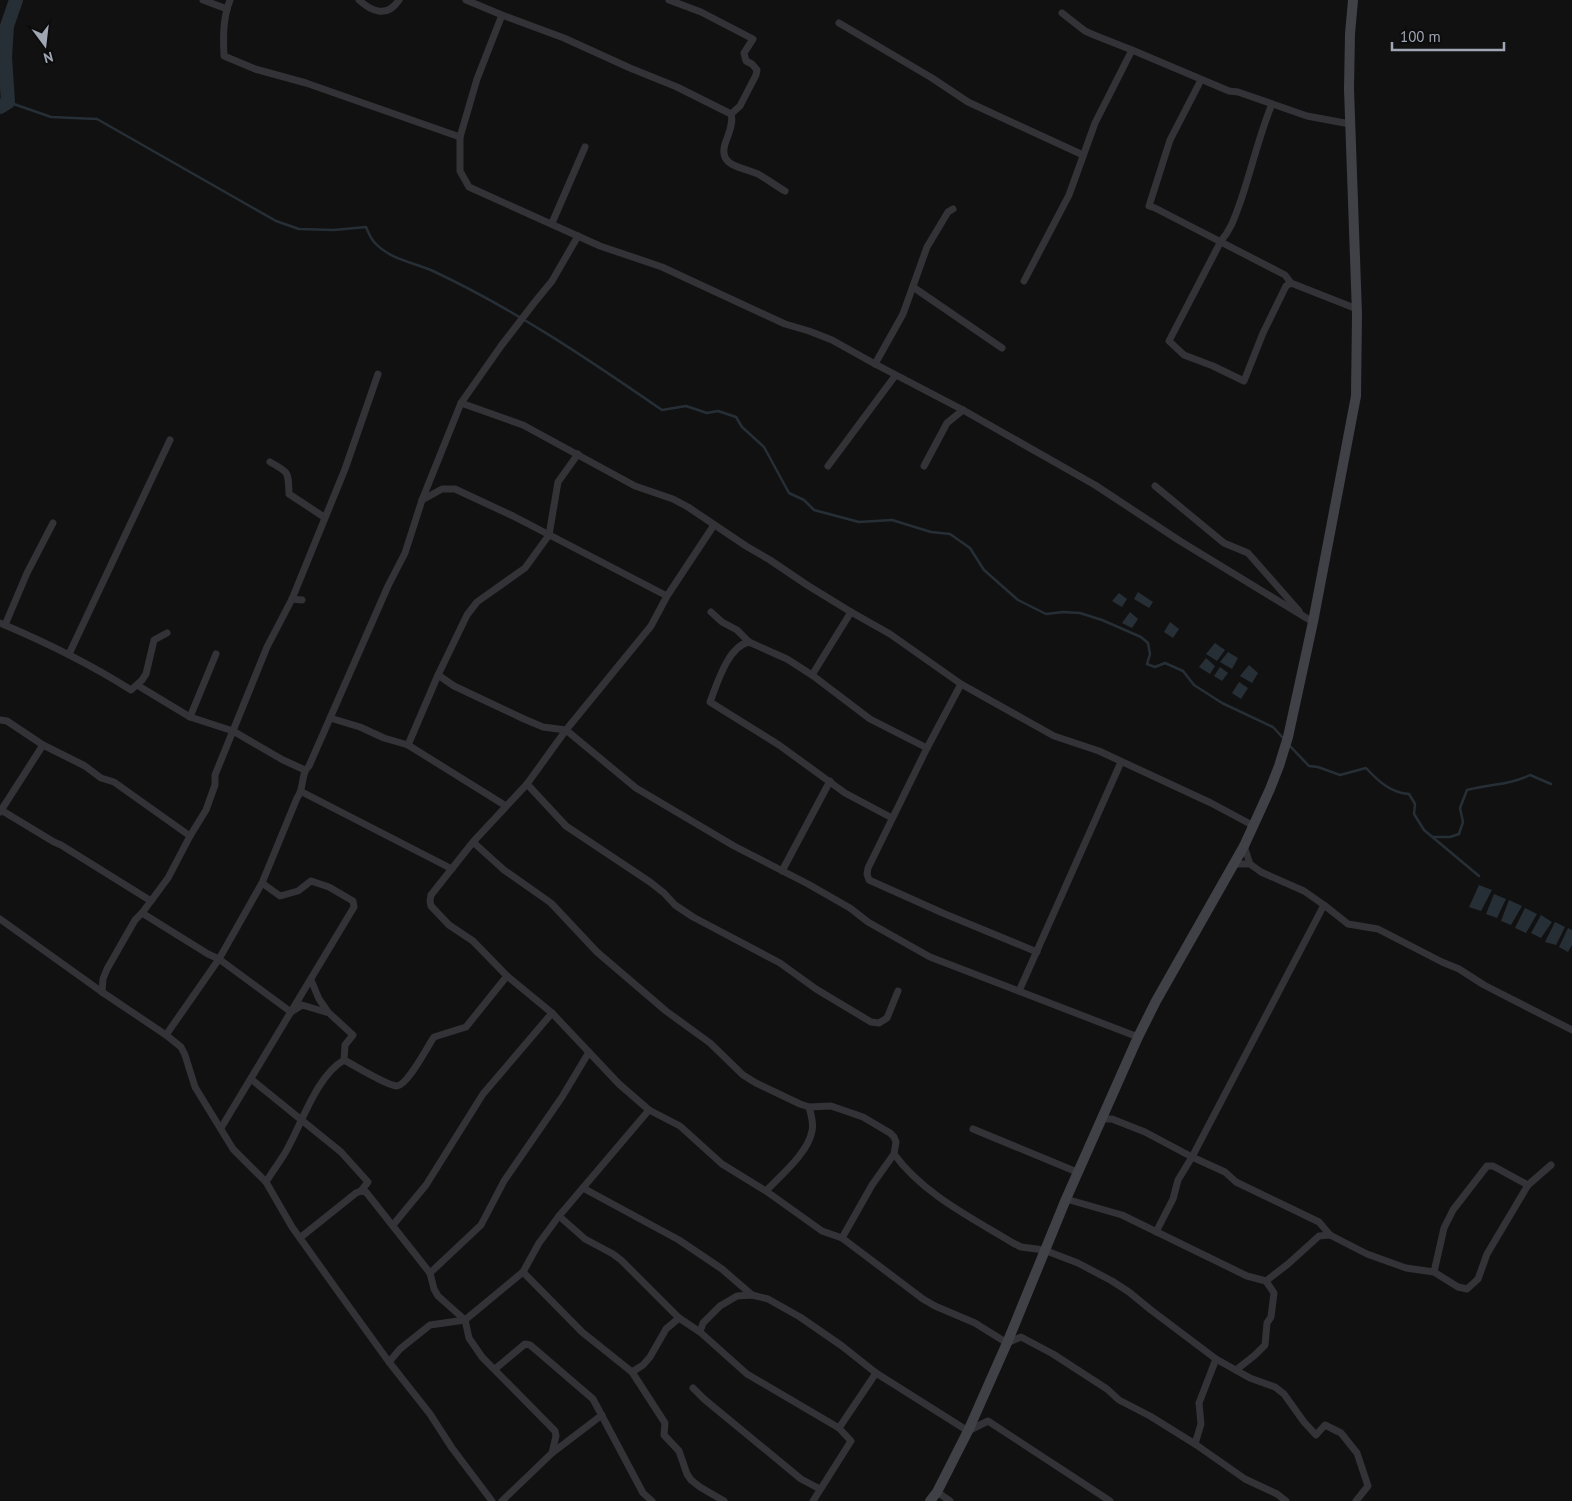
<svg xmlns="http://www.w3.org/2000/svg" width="1572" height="1501" viewBox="0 0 1572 1501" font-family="'PT Sans',sans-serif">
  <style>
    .water { fill: #272f36 }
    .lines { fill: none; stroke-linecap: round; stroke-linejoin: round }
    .stream { stroke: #272f36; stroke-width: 2.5 }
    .river { stroke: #272f36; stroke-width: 14 }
    .street { stroke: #323237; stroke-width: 7 }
    .secondary { stroke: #404147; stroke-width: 10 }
  </style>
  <rect width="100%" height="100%" fill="#111112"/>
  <g class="water">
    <polygon points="1138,592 1153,602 1149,608 1134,599"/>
    <polygon points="1119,593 1127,599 1122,607 1112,601"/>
    <polygon points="1130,612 1138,619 1132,628 1122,623"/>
    <polygon points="1170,622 1179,629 1173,638 1164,632"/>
    <polygon points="1215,643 1225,650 1217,661 1206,654"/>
    <polygon points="1228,652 1238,658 1232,669 1220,662"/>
    <polygon points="1206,658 1215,666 1210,674 1199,667"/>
    <polygon points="1249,665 1258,673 1252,683 1240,676"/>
    <polygon points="1220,667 1228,673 1222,681 1214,676"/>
    <polygon points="1239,682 1248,688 1241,699 1232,693"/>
    <polygon points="1479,885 1492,890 1481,911 1469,907"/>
    <polygon points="1494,894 1506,899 1497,918 1486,914"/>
    <polygon points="1509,900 1522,906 1511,925 1501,921"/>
    <polygon points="1525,908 1537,914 1526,933 1515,928"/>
    <polygon points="1541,915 1552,922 1541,938 1531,933"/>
    <polygon points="1555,922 1565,927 1556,945 1545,942"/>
    <polygon points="1568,928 1572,930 1572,945 1568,952 1559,947"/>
  </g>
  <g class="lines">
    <g class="stream">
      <path d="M8,102l43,15 46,2 179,102 23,8 35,1 32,-3c2,5 5,12 9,16 16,17 38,19 58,28 81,38 155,88 229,139l24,-4 21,7 11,-2 18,6 6,10 22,20 25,46 15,7 10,10 45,12 33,-2 39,12 19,2 20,14 14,22 34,30 28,14 17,-2 17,1 22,7 39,17 7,6 2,11 -3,10 8,3 10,-4 18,8 11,14 28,18 51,24 11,12"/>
      <path d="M1289,745l20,21 9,1 22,8 26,-7c12,13 25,25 43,26l6,10 -1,10 10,16 55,46"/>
      <path d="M1433,837h17l9,-3 4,-12 -3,-14 7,-18c22,-6 43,-5 63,-15l21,9"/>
    </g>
    <polyline class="river" points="0,107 8,102 5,57 7,26 16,0"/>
    <g class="street">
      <polyline points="203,0 227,9"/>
      <path d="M230,0c-7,18 -7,36 -6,56l31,13 51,14 154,54"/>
      <path d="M359,0c13,12 28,18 40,0"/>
      <polyline points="466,0 502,15 564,38 630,68 677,87 731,114"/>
      <polyline points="669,0 701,12 753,39 744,53 746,61 752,64 757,70 756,75 740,106 731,114"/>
      <polyline points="1062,13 1085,31 1094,35 1132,50 1229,91 1238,92 1307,116 1350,124"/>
      <polyline points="502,15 477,79 460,137 460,171 469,187 600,246 662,267 785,324 809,331 832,340 875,364"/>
      <polyline points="839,23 932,78 968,102 1083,155"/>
      <polyline points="1201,80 1170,140 1149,206 1155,208 1285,275 1291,283"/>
      <path d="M1272,104c-13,31 -20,64 -31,96 -6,16 -9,28 -20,41l-52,100 15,14 29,11 31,15 19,-48 23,-47 5,-3 66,26"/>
      <path d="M731,114c3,9 -3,21 -6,30 -7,23 18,23 33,30 9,5 18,12 27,17"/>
      <polyline points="953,209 948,212 927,247 903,314 875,364 963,410 1095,485 1180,541 1313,622"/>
      <polyline points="552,223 585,147"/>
      <polyline points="1024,281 1069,195 1095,123 1132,50"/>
      <polyline points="913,287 1002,348"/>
      <polyline points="461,403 523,425 635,486 673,499 688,507 746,546 770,560 807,585 851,612 890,634 961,684 1054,736 1099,751 1211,803 1254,826"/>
      <path d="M270,462c20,11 18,10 19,32l35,23"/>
      <polyline points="828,466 895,376"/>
      <polyline points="924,466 947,423 963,410"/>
      <polyline points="1155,486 1224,543 1248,553 1299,611"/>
      <polyline points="422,500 442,489 455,489 513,516 667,596"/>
      <polyline points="292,599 302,600"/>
      <polyline points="711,612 722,622 737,630 749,642"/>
      <path d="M0,623c45,19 90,41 131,67l11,-10 4,-6 8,-34 13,-7"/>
      <polyline points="5,625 27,573 53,523"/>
      <polyline points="69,654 170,440"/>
      <polyline points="438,675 454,686 524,719 543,727 566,730 636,788 734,846 808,884 850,908 868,922 930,957 1138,1037"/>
      <polyline points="812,675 851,612"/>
      <polyline points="961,684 927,748 868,868 867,874 869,880 945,914 1037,952"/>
      <polyline points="137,685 190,717 233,731 283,760 305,770"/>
      <polyline points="190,717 216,654"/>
      <polyline points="330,718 360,727 384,738 408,745 506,806"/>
      <polyline points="0,720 7,721 43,745 85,766 101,778 114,782 190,836"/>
      <polyline points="408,745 438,675 467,615 477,602 525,568 549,535 558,482 578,454"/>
      <polyline points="527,784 566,826 650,882 664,893 675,905 693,917 780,963 816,989 871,1022 879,1023 887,1018 898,991"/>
      <polyline points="302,792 452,869"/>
      <polyline points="1,810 54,842 61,845 151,901"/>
      <polyline points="0,812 43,745"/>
      <path d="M892,818l-47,-25 -66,-48 -69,-43c7,-18 18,-56 39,-60l38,17 25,16 58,44 57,29"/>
      <path d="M473,842l31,28 47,33 46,49 69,59 44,32 33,32 13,8 44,21 9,3 22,-1 32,11 27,16 4,4 2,5 -2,12c29,40 78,64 119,89l8,4 23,3 34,13 34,18 17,11 22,18 65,49 -17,44 2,21 -6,20 -45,-28 -31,-16 -12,-11 -54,-35 -32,-17 -14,6 -32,-20 -40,-17 -12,-7 -81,-61 -20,-7 -56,-40 -44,-27 -42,-38 -31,-16 -30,-26 -67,-71 -45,-37 -34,-35 -24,-16 -18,-19 -1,-5 1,-6 42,-53 54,-58 39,-54 85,-104 16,-30 47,-71"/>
      <polyline points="1244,846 1250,864"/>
      <polyline points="1234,864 1250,864 1261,872 1304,891 1324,905 1348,924 1378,929 1442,962 1459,969 1484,985 1572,1030"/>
      <polyline points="782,871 830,781"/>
      <polyline points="1324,905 1192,1157 1225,1172 1236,1182 1319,1222 1330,1235 1367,1254 1406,1268 1434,1272 1458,1287 1467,1289 1478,1279 1487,1254 1528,1185 1551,1165"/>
      <polyline points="142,913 208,954 219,959 291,1012 302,1005 329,1013 353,1035 345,1045 344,1060"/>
      <polyline points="0,919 102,992 166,1035 181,1047 185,1055 195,1087 233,1149 266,1182 292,1227 342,1297 389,1362 430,1414 452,1448 492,1501"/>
      <polyline points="311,980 319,999 328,1012"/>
      <polyline points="1019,991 1121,762"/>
      <polyline points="102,992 103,979 107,969 135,920 142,913 168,878 190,836 206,810 215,785 215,775 267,647 292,599 345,469 378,374"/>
      <path d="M166,1035l53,-76 43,-76 35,-85c8,-10 3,-24 12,-32l79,-180 17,-33 17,-53 39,-97 40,-57 33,-43 18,-22 26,-45"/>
      <polyline points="251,1079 341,1152 368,1182 361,1191"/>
      <polyline points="1101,1119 1112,1119 1145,1132 1192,1157 1178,1180 1173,1199 1156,1232"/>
      <polyline points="221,1128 354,907 353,901 329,887 311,881 298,891 280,896 262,883"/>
      <polyline points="973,1129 1077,1172"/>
      <path d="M266,1182c6,-10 13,-19 19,-29 16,-27 31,-77 59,-93 10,5 43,26 53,26 11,-1 30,-39 37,-49l32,-10 41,-51"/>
      <polyline points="583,1188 679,1240 722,1269 752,1295"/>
      <path d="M766,1191c15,-16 42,-38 46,-60 2,-8 -1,-16 -3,-24"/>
      <polyline points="1066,1199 1122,1215 1247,1276 1266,1281 1274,1293 1271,1317 1267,1323 1265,1345 1255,1355 1236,1370"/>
      <polyline points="559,1216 585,1239 613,1254 621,1260 679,1318 700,1332 747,1374 839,1428"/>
      <polyline points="393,1225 426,1185 483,1094 552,1013"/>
      <polyline points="301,1237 356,1193 361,1191 366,1192 430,1273 434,1289 438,1296 465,1320 469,1338 482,1357 555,1431 556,1436 552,1453"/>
      <polyline points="842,1238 872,1185 894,1154"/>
      <polyline points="523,1272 582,1332 632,1372 665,1423 664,1435 679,1451 687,1474 691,1480 700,1487 724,1501"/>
      <polyline points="1434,1272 1444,1228 1453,1210 1487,1166 1493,1166 1528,1185"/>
      <polyline points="430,1273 481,1225 504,1181 562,1097 589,1052"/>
      <polyline points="1266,1281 1288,1264 1319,1236 1330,1235"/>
      <polyline points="700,1332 703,1323 720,1306 737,1296 752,1295 768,1299 800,1317 842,1346 876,1373 968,1431 988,1421 1110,1501"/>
      <polyline points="1216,1359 1250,1378 1275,1387 1284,1394 1304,1422 1316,1435 1325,1425 1341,1433 1357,1453 1368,1486 1356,1501"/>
      <polyline points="389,1362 400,1349 430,1325 465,1320 523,1272 539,1243 559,1216 649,1110"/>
      <polyline points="495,1369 525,1344 530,1345 536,1350 593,1399 643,1493 652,1501"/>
      <polyline points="632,1372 643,1365 650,1357 666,1329 679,1318"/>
      <polyline points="693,1388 704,1399 801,1479 820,1489"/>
      <polyline points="1195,1444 1245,1479 1277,1494 1286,1501"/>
      <polyline points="937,1492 950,1501"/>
      <polyline points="502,1501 552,1453 602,1415"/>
      <polyline points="813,1501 851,1441 839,1428 876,1373"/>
    </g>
    <polyline class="secondary" points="930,1501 937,1492 968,1431 1007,1343 1066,1199 1138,1037 1156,1001 1244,846 1270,789 1279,766 1288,737 1313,622 1356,396 1357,314 1349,89 1350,34 1353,0"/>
  </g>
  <g transform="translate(45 45) rotate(165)" stroke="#0c0c0d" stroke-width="4" paint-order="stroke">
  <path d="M0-4L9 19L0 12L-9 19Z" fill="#a1a6b4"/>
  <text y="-8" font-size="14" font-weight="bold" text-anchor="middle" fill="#a1a6b4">N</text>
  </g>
  <path d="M1392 42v8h112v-8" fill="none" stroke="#a1a6b4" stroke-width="2.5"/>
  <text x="1400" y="42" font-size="15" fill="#a1a6b4" stroke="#0c0c0d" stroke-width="4" paint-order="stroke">100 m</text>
</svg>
